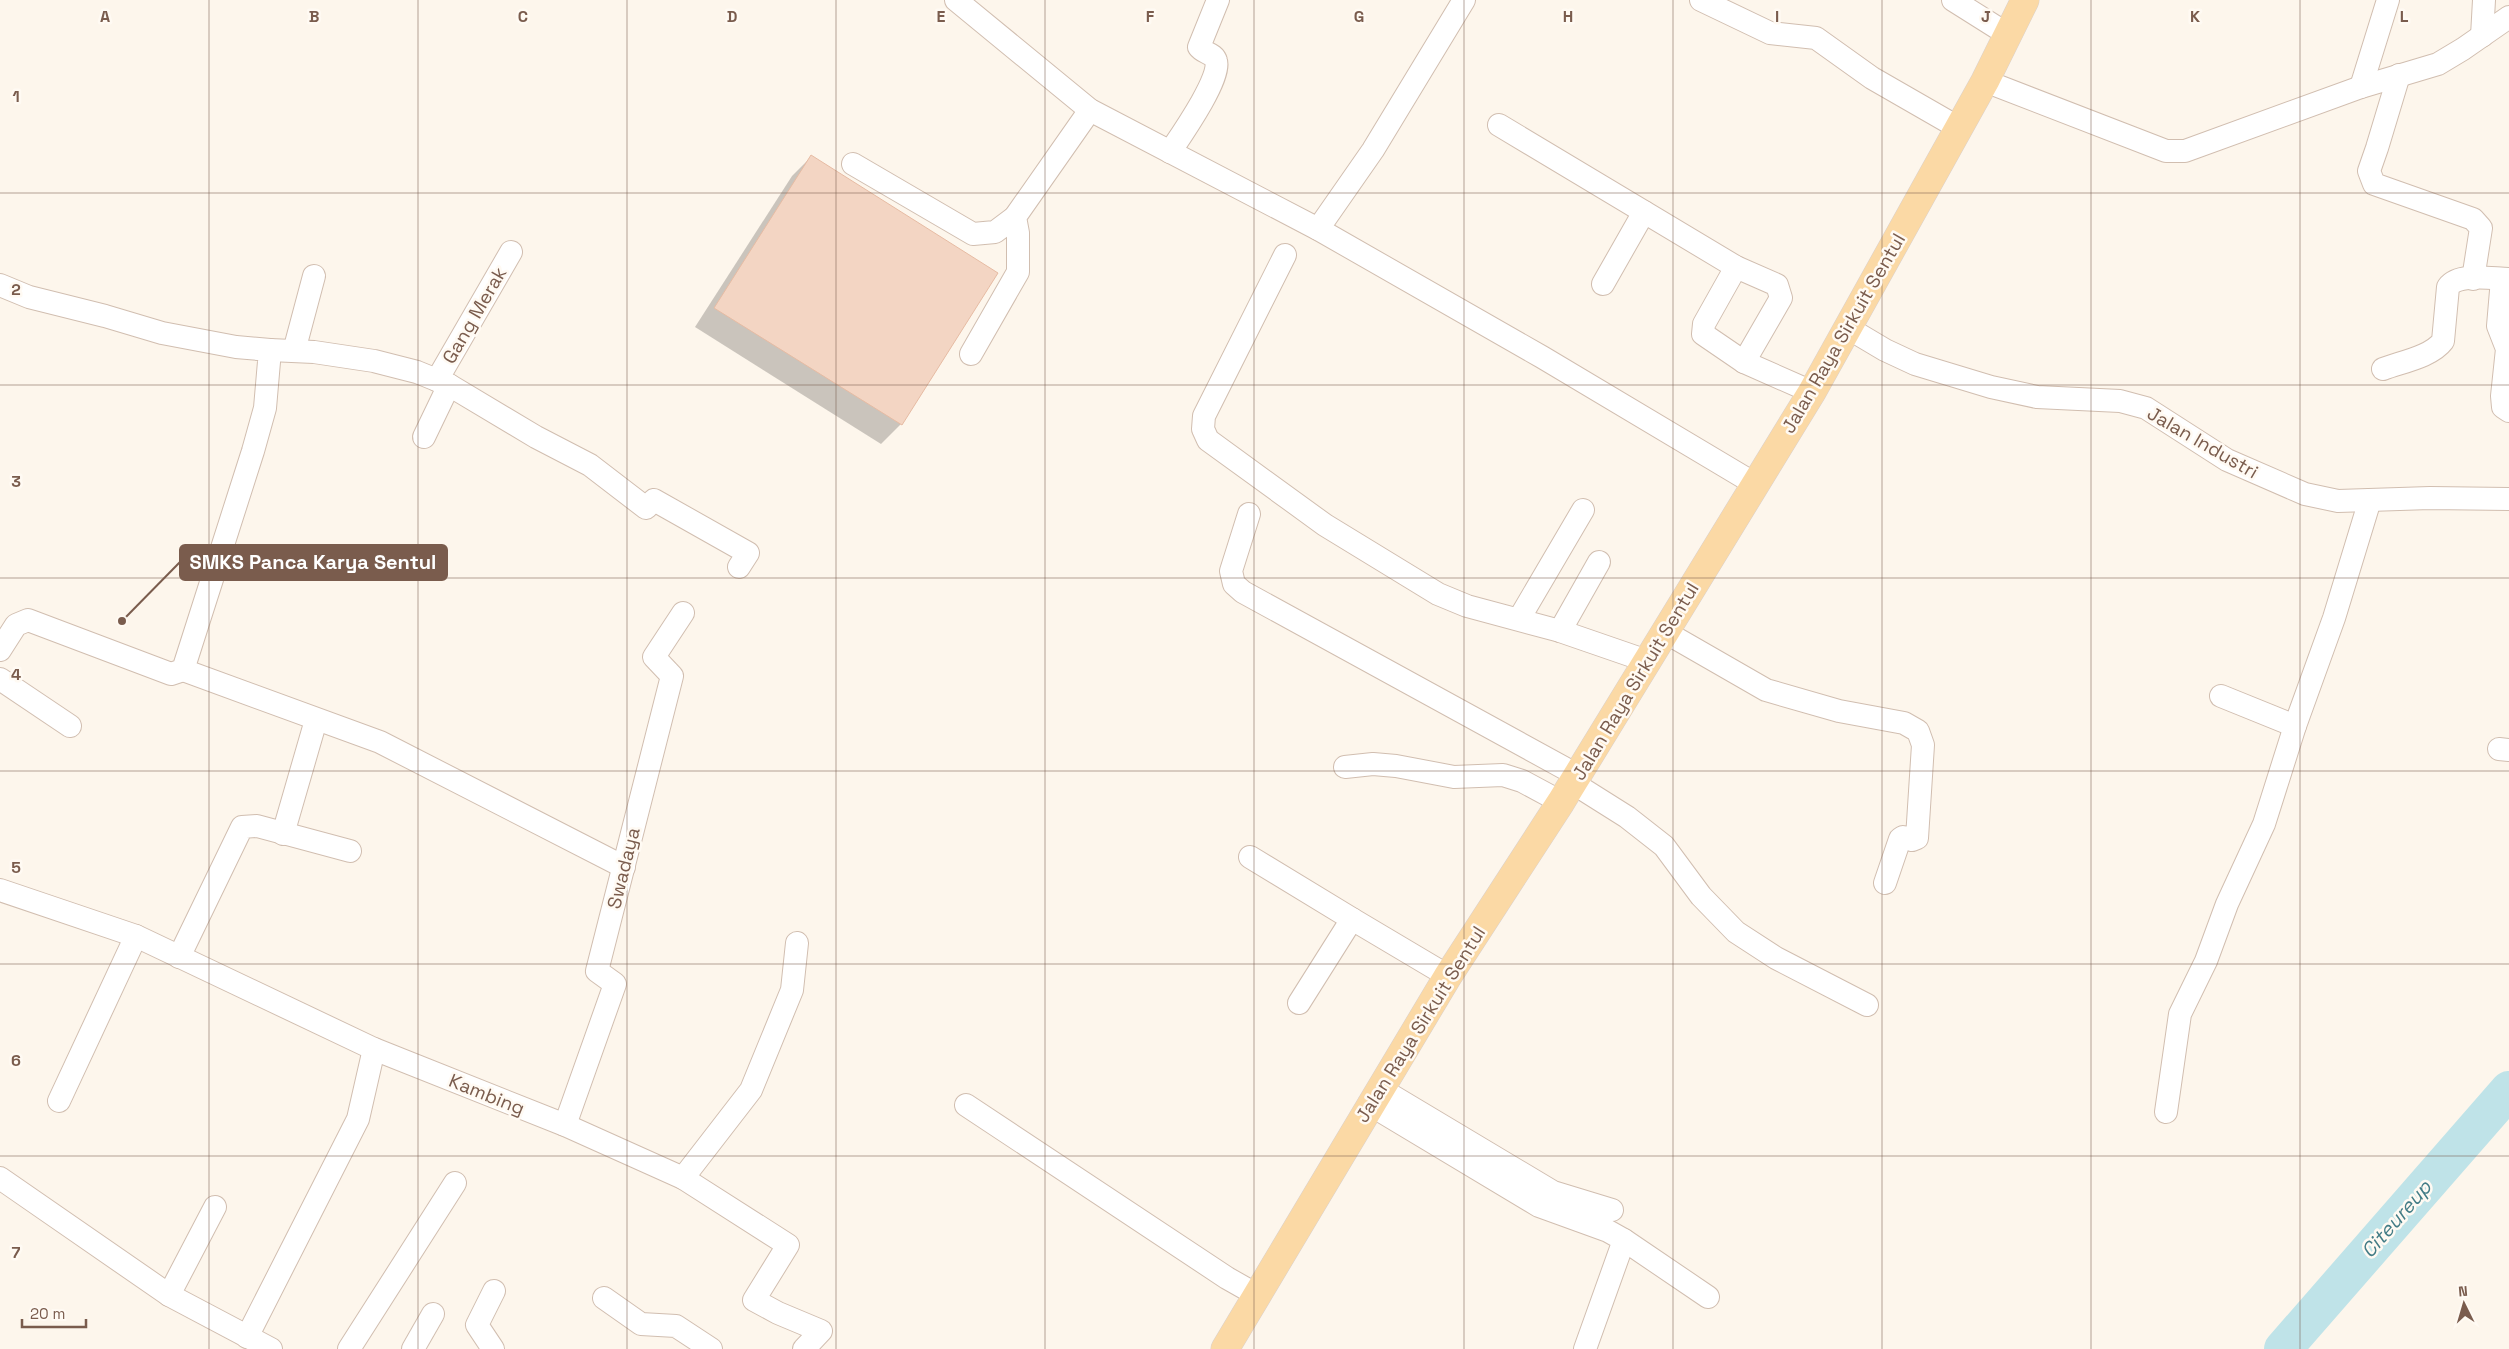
<svg xmlns="http://www.w3.org/2000/svg" width="2509" height="1349" viewBox="0 0 2509 1349" font-family="'Space Grotesk',sans-serif">
  <style>
    .shadow { fill: #0003 }
    .lines { fill: none; stroke-linecap: round; stroke-linejoin: round }
    .river { stroke: #bfe3e8; stroke-width: 38 }
    .building { fill: #f3d5c3; stroke: #e6bba3 }
    .minor-casing { stroke: #d1beb0; stroke-width: 24 }
    .major-casing { stroke: #dad1cd; stroke-width: 29 }
    .minor { stroke: #fff; stroke-width: 22 }
    .major { stroke: #fbd9a5; stroke-width: 28 }
    .grid { fill: none; stroke: #7a5c4d; stroke-width: 1; stroke-opacity: 0.55 }
    .labels { text-anchor: middle; stroke-width: 5; stroke-linejoin: round; paint-order: stroke }
    .street-label { font-size: 19px; fill: #7a5c4d; stroke: #fffaf3 }
    .water-label { font-size: 20px; font-style: italic; fill: #437c86; stroke: #fffaf3 }
    .grid-label { font-size: 16px; text-anchor: middle; font-weight: bold; fill: #7a5c4d; stroke: #fffaf3; stroke-width: 5; stroke-linejoin: round; paint-order: stroke }
    .leader { fill: none; stroke: #7a5c4d; stroke-width: 2 }
    .callout-dot { fill: #7a5c4d; stroke: #fffaf3; stroke-width: 2 }
    .callout { fill: #7a5c4d; stroke: #7a5c4d; stroke-width: 2 }
    .callout-label { font-size: 20px; text-anchor: middle; font-weight: bold; fill: #fff }
  </style>
  <rect width="100%" height="100%" fill="#fdf6ec"/>
  <polygon class="shadow" points="811,157 997,273 901,424 881,444 695,327 792,176"/>
  <g class="lines">
    <polyline class="river" points="2283,1349 2509,1090"/>
  </g>
  <polygon class="building" points="811,155 998,273 902,425 714,308"/>
  <g class="lines">
    <defs>
      <g id="minor">
        <polyline points="956,0 1090,110 1318,229 1542,357 1755,484"/>
        <polyline points="1701,0 1770,33 1816,38 1872,78 1959,128"/>
        <polyline points="1953,0 2007,34"/>
        <polyline points="2482,36 2484,0"/>
        <polyline points="2399,75 2377,148 2369,171 2374,184 2473,219 2481,228 2473,279"/>
        <polyline points="1985,81 2166,151 2185,151 2361,87 2438,64 2463,49 2509,17"/>
        <polyline points="2361,87 2388,0"/>
        <polyline points="1499,125 1736,267 1777,285 1781,298 1744,362"/>
        <path d="M1170,152c10,-15 52,-75 46,-91 -2,-8 -13,-8 -17,-14l19,-47"/>
        <polyline points="853,164 973,234 995,232 1015,217"/>
        <polyline points="1318,229 1373,150 1464,0"/>
        <polyline points="1285,255 1204,416 1203,429 1208,440 1325,525 1438,594 1467,606 1560,631 1647,661"/>
        <polyline points="1736,267 1704,324 1703,334 1744,362 1812,392"/>
        <polyline points="2502,279 2498,326 2507,349 2502,396 2503,407 2509,411"/>
        <polyline points="1603,284 1644,212"/>
        <polyline points="0,285 29,297 105,316 162,333 236,347 270,350 265,408 253,451 183,670 171,674 28,620 16,625 0,650"/>
        <polyline points="1848,328 1885,350 1915,364 1991,387 2037,397 2120,401 2146,408 2227,460 2305,494 2338,501 2430,498 2509,499"/>
        <polyline points="270,350 314,352 374,361 417,372 449,385 536,437 590,465 646,508 654,500 748,553 739,567"/>
        <polyline points="294,351 314,276"/>
        <polyline points="971,354 1018,272 1018,233 1015,217 1090,110"/>
        <path d="M2383,369c18,-7 48,-12 60,-28l5,-54c11,-15 45,-8 61,-8"/>
        <polyline points="437,380 511,252"/>
        <polyline points="424,437 449,385"/>
        <polyline points="1249,514 1231,571 1234,584 1243,592 1577,775"/>
        <polyline points="1519,619 1583,510"/>
        <polyline points="1560,631 1599,562"/>
        <polyline points="1665,632 1766,690 1839,711 1904,723 1918,731 1923,745 1917,838 1912,840 1903,837 1900,839 1885,883"/>
        <polyline points="183,670 380,742 624,867"/>
        <polyline points="0,679 70,726"/>
        <polyline points="2221,696 2295,726"/>
        <polyline points="2499,749 2509,750"/>
        <polyline points="1345,767 1373,764 1396,766 1454,777 1503,775 1522,781 1561,802"/>
        <polyline points="1573,783 1627,817 1664,846 1701,896 1736,932 1776,958 1867,1005"/>
        <polyline points="283,834 316,720"/>
        <polyline points="1250,857 1352,919"/>
        <polyline points="0,890 136,936 374,1049 565,1125 683,1178 788,1245 754,1300 778,1313 821,1331 804,1349"/>
        <polyline points="179,957 242,827 257,826 350,851"/>
        <polyline points="1299,1003 1352,919 1448,976"/>
        <polyline points="1379,1088 1553,1192 1612,1210"/>
        <polyline points="59,1101 136,936"/>
        <polyline points="1369,1104 1539,1206 1608,1231 1624,1240 1585,1349"/>
        <polyline points="966,1105 1227,1278 1257,1295"/>
        <polyline points="2166,1112 2180,1014 2206,961 2227,904 2264,824 2295,726 2334,618 2370,500"/>
        <polyline points="565,1125 615,984 597,971 672,676 654,657 683,613"/>
        <polyline points="0,1178 169,1295 271,1349"/>
        <polyline points="683,1178 751,1090 792,990 797,943"/>
        <polyline points="1624,1240 1708,1297"/>
        <polyline points="169,1295 215,1207"/>
        <polyline points="604,1298 641,1324 676,1326 711,1349"/>
        <polyline points="247,1337 358,1119 374,1049"/>
        <polyline points="349,1349 455,1183"/>
        <polyline points="413,1349 433,1314"/>
        <polyline points="493,1349 477,1325 494,1291"/>
      </g>
      <polyline id="major" points="1225,1349 1448,976 1561,802 1812,392 1985,81 2025,0"/>
    </defs>
    <use href="#minor" class="minor-casing"/>
    <use href="#major" class="major-casing"/>
    <use href="#minor" class="minor"/>
    <use href="#major" class="major"/>
  </g>
  <path class="grid" d="M209,0v1349M418,0v1349M627,0v1349M836,0v1349M1045,0v1349M1254,0v1349M1464,0v1349M1673,0v1349M1882,0v1349M2091,0v1349M2300,0v1349M0,193h2509M0,385h2509M0,578h2509M0,771h2509M0,964h2509M0,1156h2509"/>
  <g class="labels">
    <g class="street-label">
      <text transform="translate(474 315) rotate(-60)" y="7">Gang Merak</text>
      <text transform="translate(1843 333) rotate(-60)" y="7">Jalan Raya Sirkuit Sentul</text>
      <text transform="translate(2203 442) rotate(30)" y="7">Jalan Industri</text>
      <text transform="translate(1635 681) rotate(-59)" y="7">Jalan Raya Sirkuit Sentul</text>
      <text transform="translate(623 868) rotate(-76)" y="7">Swadaya</text>
      <text transform="translate(1420 1024) rotate(-58)" y="7">Jalan Raya Sirkuit Sentul</text>
      <text transform="translate(487 1094) rotate(22)" y="7">Kambing</text>
    </g>
    <g class="water-label">
      <text transform="translate(2396 1219) rotate(-49)" y="7">Citeureup</text>
    </g>
  </g>
  <g class="grid-label">
    <text x="105" y="22">A</text>
    <text x="314" y="22">B</text>
    <text x="523" y="22">C</text>
    <text x="732" y="22">D</text>
    <text x="941" y="22">E</text>
    <text x="1150" y="22">F</text>
    <text x="1359" y="22">G</text>
    <text x="1568" y="22">H</text>
    <text x="1777" y="22">I</text>
    <text x="1986" y="22">J</text>
    <text x="2195" y="22">K</text>
    <text x="2404" y="22">L</text>
    <text x="16" y="102">1</text>
    <text x="16" y="295">2</text>
    <text x="16" y="487">3</text>
    <text x="16" y="680">4</text>
    <text x="16" y="873">5</text>
    <text x="16" y="1066">6</text>
    <text x="16" y="1258">7</text>
  </g>
  <path class="leader" d="M122 621L180 562"/>
  <circle class="callout-dot" cx="122" cy="621" r="5"/>
  <rect class="callout" x="180" y="545" width="267" height="35" rx="5"/>
  <g class="callout-label">
    <text x="313" y="569">SMKS Panca Karya Sentul</text>
  </g>
  <g transform="translate(2464 1304) rotate(355)" stroke="#fffaf3" stroke-width="4" paint-order="stroke">
  <path d="M0-4L9 19L0 12L-9 19Z" fill="#7a5c4d"/>
  <text y="-8" font-size="14" font-weight="bold" text-anchor="middle" fill="#7a5c4d">N</text>
  </g>
  <path d="M22 1319v8h64v-8" fill="none" stroke="#7a5c4d" stroke-width="2.5"/>
  <text x="30" y="1319" font-size="15" fill="#7a5c4d" stroke="#fffaf3" stroke-width="4" paint-order="stroke">20 m</text>
</svg>
